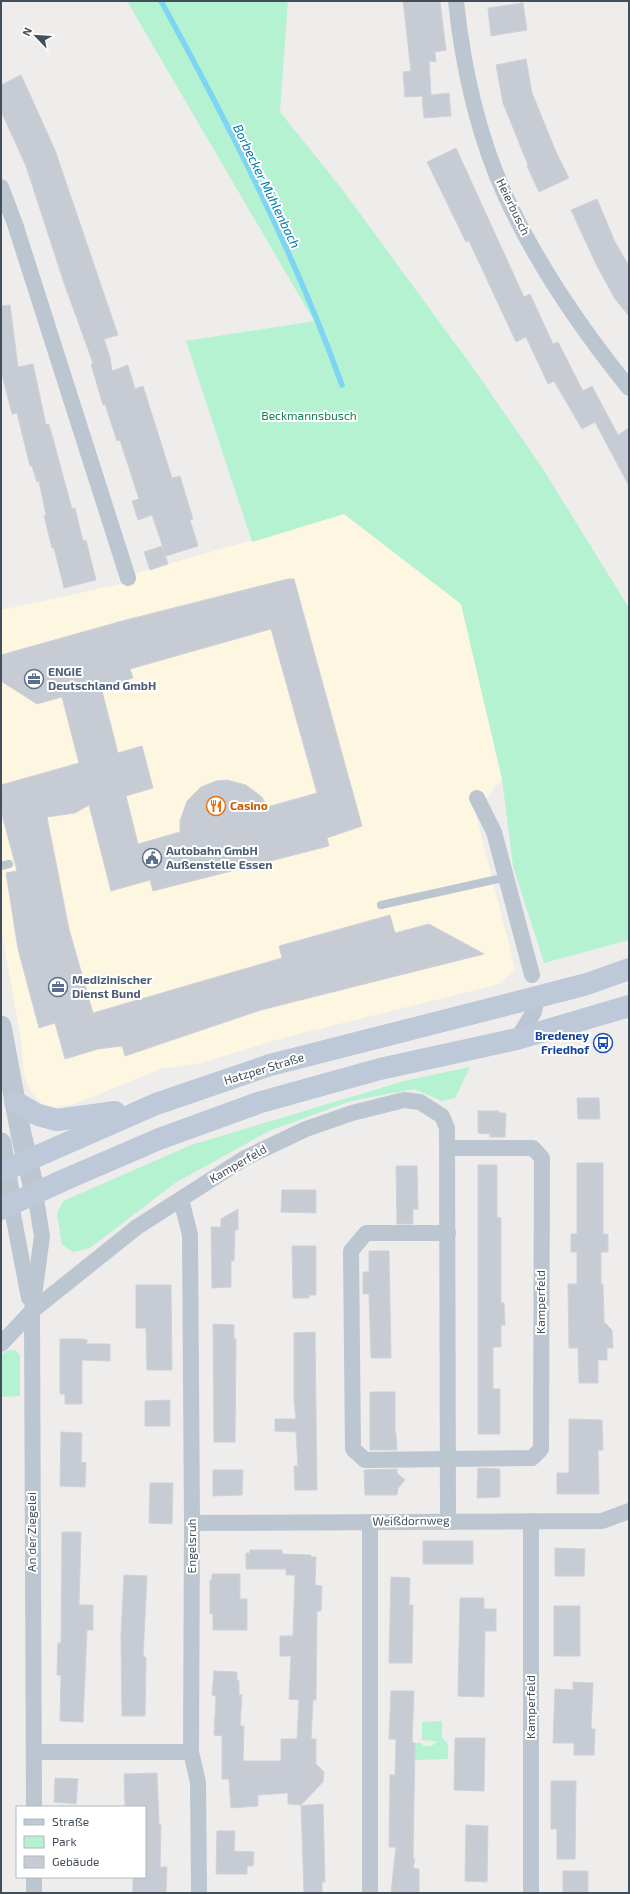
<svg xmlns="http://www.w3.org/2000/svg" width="630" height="1894" viewBox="0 0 630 1894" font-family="'Exo 2',sans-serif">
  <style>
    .commercial { fill: #fdf7e2 }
    .green { fill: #b5f2d1 }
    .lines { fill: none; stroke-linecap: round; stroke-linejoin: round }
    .stream { stroke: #7ed4f3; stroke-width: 5.5 }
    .building { fill: #c7cbd3; stroke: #cfd2d9; fill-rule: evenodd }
    .service { stroke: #bbc6d0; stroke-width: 8 }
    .minor { stroke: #bbc6d0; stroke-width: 16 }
    .tertiary { stroke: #bbc6d0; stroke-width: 21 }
    .secondary { stroke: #bdc8d8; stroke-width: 22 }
    .labels { text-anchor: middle; stroke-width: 4; stroke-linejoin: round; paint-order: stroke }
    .street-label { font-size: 12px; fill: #434e5b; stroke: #fff }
    .park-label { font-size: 12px; fill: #0e824f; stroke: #fff }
    .service-label { font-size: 12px; font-weight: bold; fill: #4e5e75; stroke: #fff; text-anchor: start }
    .food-label { font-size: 12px; font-weight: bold; fill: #c56008; stroke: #fff; text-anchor: start }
    .transit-label { font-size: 12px; font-weight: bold; fill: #164399; stroke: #fff; text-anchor: end }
    .water-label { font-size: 13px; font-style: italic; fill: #017ba9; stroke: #fff }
  </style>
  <rect width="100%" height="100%" fill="#efecec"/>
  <polygon class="commercial" points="344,514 461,604 502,779 475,811 515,969 499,984 290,1036 197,1064 160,1069 75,1104 54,1107 42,1104 32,1093 26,1082 23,1070 22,1045 1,928 1,610 135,581 133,574"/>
  <g class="green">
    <polygon points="127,1 288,1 280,112 342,189 476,372 543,469 629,608 629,940 544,963 513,866 502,779 461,604 344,514 252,542 186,341 314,321"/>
    <polygon points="470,1067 455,1098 442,1101 414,1089 351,1101 269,1131 175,1183 90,1248 74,1252 62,1245 57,1214 63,1201 191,1145 404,1081"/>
    <polygon points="15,1350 20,1355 20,1396 1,1397 1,1355 6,1351"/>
    <polygon points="442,1721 442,1738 448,1744 448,1759 415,1760 415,1743 421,1743 424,1746 431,1746 436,1743 436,1741 422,1740 422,1722"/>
  </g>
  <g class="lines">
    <path class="stream" d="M161,1c68,124 133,251 181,384"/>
  </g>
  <g class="building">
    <polygon points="403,1 440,1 446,50 435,52 436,62 429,61 431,95 449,93 451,116 424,118 422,96 405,97 403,72 411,71"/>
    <polygon points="523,3 527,30 491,36 488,8"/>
    <polygon points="526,59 532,93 556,152 569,178 539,192 527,166 528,165 503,103 496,65"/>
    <polygon points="21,75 55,150 118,335 104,339 110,357 112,371 128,365 135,389 143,386 172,478 180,476 193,519 190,520 198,546 166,556 152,515 138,520 132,501 139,499 120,440 117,441 105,404 103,405 91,364 93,363 64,283 26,166 1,111 1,85"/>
    <polygon points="456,148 524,297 530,294 553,344 558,342 583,391 592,386 618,435 629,428 629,486 595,422 582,429 554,381 548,384 526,337 516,342 469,241 466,242 427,162"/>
    <polygon points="597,199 615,242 629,266 629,316 615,299 596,264 571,210"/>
    <polygon points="10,305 18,367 33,364 46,425 49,424 72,509 75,508 83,541 86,540 96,580 64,588 54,548 52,548 44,516 46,515 39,481 37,482 32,466 30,466 17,413 12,414 1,371 1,306"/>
    <polygon points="162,546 168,564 150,570 144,552"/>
    <path d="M288,579h6l68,247 -35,12 2,8 -176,45 -3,-11 -39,11 -22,-86 -14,8 -28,4 22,112 24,84 189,-55 -3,-12 111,-31 5,18 34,-9 55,30 -223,56 -136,46 -3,-10 -24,3 -33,10 -10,-36 -16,5 -21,-79 -12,-76 11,-2 -16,-60v-26l78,-22 -17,-66 -25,7 -36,-23v-26l121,-34zM271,629l46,164 -50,14 -5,-10 -16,-12 -19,-5 -11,1 -15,6 -14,14 -7,20v11l-42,12 -12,-48 27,-8 -11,-42 -24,7 -17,-66 32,-9 -3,-9z"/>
    <polygon points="577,1098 599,1098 600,1119 578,1119"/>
    <polygon points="478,1111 499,1111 499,1113 506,1113 505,1137 490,1137 490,1134 478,1133"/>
    <polygon points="577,1163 603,1163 603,1234 608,1234 608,1252 601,1252 601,1284 603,1284 604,1322 612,1330 613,1348 607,1348 607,1360 598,1360 598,1383 579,1383 578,1348 569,1348 568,1284 577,1284 577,1252 571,1252 571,1234 577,1234"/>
    <polygon points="478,1165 497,1165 497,1217 501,1218 501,1303 504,1303 505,1325 501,1325 501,1347 493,1347 493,1389 500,1389 500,1434 478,1434"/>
    <polygon points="396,1166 417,1166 418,1209 413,1209 413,1224 397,1224"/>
    <polygon points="282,1190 316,1190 316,1213 281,1212"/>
    <polygon points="238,1209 238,1230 235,1230 234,1261 231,1261 231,1287 212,1288 211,1227 221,1227 221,1219"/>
    <polygon points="292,1246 316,1246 316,1295 309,1295 309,1298 293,1298"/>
    <polygon points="369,1251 389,1251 391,1358 371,1358 369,1294 363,1294 363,1272 369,1272"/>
    <polygon points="136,1285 171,1285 172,1370 147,1370 146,1328 136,1328"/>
    <polygon points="213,1324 234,1325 234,1339 236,1339 235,1442 214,1442"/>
    <polygon points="315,1332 317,1490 295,1490 294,1466 298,1466 296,1432 275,1431 275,1419 296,1419 294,1401 294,1333"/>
    <polygon points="60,1339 82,1339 87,1340 87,1344 110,1344 110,1361 82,1360 82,1404 65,1404 65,1394 60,1394"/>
    <polygon points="370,1392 395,1392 395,1433 396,1433 397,1450 370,1450"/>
    <polygon points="170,1400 170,1426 145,1426 145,1401"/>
    <polygon points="569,1419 602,1420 603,1450 598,1450 599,1494 557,1494 557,1473 569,1473"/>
    <polygon points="61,1432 82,1433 81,1462 86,1463 85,1487 60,1486"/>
    <polygon points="478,1468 500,1469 500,1497 477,1498"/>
    <polygon points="397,1469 397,1473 405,1480 398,1488 397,1495 365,1495 364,1470"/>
    <polygon points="213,1470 243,1470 242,1495 213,1496"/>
    <polygon points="150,1483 173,1483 172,1524 149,1523"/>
    <polygon points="62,1532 81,1532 79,1605 93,1605 93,1630 87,1630 83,1722 60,1721 61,1675 57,1675 58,1643 61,1643"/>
    <rect x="423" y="1541" width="50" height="23"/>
    <polygon points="555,1548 585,1549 584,1576 555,1576"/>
    <polygon points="250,1550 282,1550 282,1554 311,1555 311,1557 316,1557 315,1585 322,1586 321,1611 317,1611 316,1700 313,1700 311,1739 316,1739 316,1764 324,1772 323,1782 301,1805 288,1804 288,1793 258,1795 258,1806 231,1808 229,1779 222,1779 222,1736 214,1735 216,1696 212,1695 214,1671 237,1672 237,1680 239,1681 239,1695 242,1695 240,1726 244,1726 243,1761 281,1761 281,1739 297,1739 299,1700 289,1699 291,1656 280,1656 280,1636 293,1636 295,1575 286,1575 286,1569 246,1569 246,1553 250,1553"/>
    <polygon points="212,1574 240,1574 240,1599 247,1599 247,1630 213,1630 213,1614 210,1614 210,1580 212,1580"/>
    <polygon points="124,1575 147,1576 143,1657 146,1657 145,1716 122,1716 121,1636"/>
    <polygon points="391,1577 410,1578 409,1605 413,1605 412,1663 389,1663"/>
    <polygon points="460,1598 484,1598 484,1609 496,1609 496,1631 485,1631 484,1697 458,1696"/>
    <rect x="554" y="1606" width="26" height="50"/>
    <polygon points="573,1682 593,1683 591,1729 595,1729 594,1755 574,1755 574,1743 553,1743 555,1689 573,1690"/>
    <polygon points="391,1691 414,1691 412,1743 415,1743 413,1859 415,1859 413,1868 419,1869 419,1893 391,1893 396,1847 389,1847 390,1775 395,1775 396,1739 389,1739"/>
    <polygon points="455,1738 485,1738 484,1791 454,1790"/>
    <polygon points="157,1773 159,1825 161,1825 160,1867 167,1867 166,1892 133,1892 133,1877 145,1877 145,1806 125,1807 124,1774"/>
    <polygon points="55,1778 78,1779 76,1804 54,1802"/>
    <polygon points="551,1781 576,1781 575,1859 557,1859 557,1829 551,1829"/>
    <polygon points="323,1804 325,1882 322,1882 322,1893 304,1893 301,1806"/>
    <polygon points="466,1825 488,1826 487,1882 465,1881"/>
    <polygon points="217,1831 235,1831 234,1851 254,1852 253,1866 247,1866 247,1874 216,1874"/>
    <rect x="563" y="1871" width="25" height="22"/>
  </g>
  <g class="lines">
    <g class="service">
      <polyline points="1,866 9,864"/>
      <polyline points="381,905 507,877"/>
    </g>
    <g class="minor">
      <path d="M456,1c7,67 22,135 50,196 32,69 76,133 123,191"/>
      <polyline points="1,187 15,224 128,578"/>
      <polyline points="477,798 494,832 532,975"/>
      <polyline points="517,1039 534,1012 537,997"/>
      <polyline points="448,1148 533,1148 542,1158 541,1449 532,1458 365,1460 353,1449 351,1251 366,1233 448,1233"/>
      <polyline points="181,1199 190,1235 192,1523 191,1752 198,1782 199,1893"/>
      <polyline points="11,1204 29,1298"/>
      <polyline points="1,1344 32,1311 137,1227 245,1158 306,1129 352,1113 404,1100 420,1102 442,1116 447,1128 448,1520"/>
      <polyline points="531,1521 531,1893"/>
      <polyline points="370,1522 370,1893"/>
      <polyline points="192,1523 602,1521 629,1511"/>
      <polyline points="34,1752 191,1752"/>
      <polyline points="34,1807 32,1311 42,1236 35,1193"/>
      <polyline points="34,1877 34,1893"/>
    </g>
    <g class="tertiary">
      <polyline points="1,1026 21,1134 35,1193"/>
      <polyline points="1,1143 11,1204"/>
    </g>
    <g class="secondary">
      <polyline points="15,1102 38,1115 57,1120 115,1112"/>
      <polyline points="1,1172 156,1104 270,1065 537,997 587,984 629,969"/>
      <polyline points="1,1209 64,1180 159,1139 261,1102 380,1069 517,1039 629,1006"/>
    </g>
  </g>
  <defs>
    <symbol id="office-ring" viewBox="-11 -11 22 22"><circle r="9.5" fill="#fff" stroke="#5c6f8a" stroke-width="1.5"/><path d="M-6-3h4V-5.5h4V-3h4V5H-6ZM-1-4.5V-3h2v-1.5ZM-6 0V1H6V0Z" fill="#5c6f8a"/></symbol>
    <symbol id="restaurant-ring" viewBox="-11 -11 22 22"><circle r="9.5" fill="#fff" stroke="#e8710a" stroke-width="1.5"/><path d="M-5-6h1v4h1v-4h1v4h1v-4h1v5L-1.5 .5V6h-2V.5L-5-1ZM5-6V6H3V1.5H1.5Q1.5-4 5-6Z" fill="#e8710a"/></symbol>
    <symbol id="civic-ring" viewBox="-11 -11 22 22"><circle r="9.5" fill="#fff" stroke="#5c6f8a" stroke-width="1.5"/><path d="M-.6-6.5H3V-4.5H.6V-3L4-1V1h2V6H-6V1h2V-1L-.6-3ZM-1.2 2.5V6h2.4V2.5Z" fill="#5c6f8a"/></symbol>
    <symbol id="bus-ring" viewBox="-11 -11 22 22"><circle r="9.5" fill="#fff" stroke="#1a4fb4" stroke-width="1.5"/><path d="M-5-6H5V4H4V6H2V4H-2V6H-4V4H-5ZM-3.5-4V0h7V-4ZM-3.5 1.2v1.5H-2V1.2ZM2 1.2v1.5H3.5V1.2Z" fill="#1a4fb4"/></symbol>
  </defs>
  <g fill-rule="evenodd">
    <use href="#office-ring" x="23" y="668" width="22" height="22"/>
    <use href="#restaurant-ring" x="205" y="795" width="22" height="22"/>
    <use href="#civic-ring" x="141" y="847" width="22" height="22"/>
    <use href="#office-ring" x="47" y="976" width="22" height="22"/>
    <use href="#bus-ring" x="592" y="1032" width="22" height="22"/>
  </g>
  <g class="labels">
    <g class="street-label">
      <text transform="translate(513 207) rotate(64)" y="4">Heierbusch</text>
      <text transform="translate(264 1069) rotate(-17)" y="4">Hatzper Straße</text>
      <text transform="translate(238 1164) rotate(-30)" y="4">Kamperfeld</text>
      <text transform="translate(541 1302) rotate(-90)" y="4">Kamperfeld</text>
      <text transform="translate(411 1521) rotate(-1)" y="4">Weißdornweg</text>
      <text transform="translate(32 1532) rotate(-90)" y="4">An der Ziegelei</text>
      <text transform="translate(192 1546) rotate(-90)" y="4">Engelsruh</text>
      <text transform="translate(531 1707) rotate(-90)" y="4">Kamperfeld</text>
    </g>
    <g class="park-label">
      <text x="309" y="420">Beckmannsbusch</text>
    </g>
    <g class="service-label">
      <text x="48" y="676">ENGIE<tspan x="48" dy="14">Deutschland GmbH</tspan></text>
      <text x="166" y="855">Autobahn GmbH<tspan x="166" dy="14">Außenstelle Essen</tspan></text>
      <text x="72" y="984">Medizinischer<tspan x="72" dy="14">Dienst Bund</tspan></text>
    </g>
    <g class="food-label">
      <text x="230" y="810">Casino</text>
    </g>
    <g class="transit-label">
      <text x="589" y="1040">Bredeney<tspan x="589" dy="14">Friedhof</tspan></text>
    </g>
    <g class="water-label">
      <text transform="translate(267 186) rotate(64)" y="5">Borbecker Mühlenbach</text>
    </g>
  </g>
  <rect width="630" height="1894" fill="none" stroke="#434e5b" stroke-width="4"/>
  <rect x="16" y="1806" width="130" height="72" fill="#ffffff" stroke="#b4b8bd"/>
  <rect x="24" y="1819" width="20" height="6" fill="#bdc8d8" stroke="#b4b8bd"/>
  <text x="52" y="1826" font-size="12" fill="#434e5b">Straße</text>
  <rect x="24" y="1836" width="20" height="12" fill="#b5f2d1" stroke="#b4b8bd"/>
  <text x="52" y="1846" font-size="12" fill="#434e5b">Park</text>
  <rect x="24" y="1856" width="20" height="12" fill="#c7cbd3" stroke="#b4b8bd"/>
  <text x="52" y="1866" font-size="12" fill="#434e5b">Gebäude</text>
  <g transform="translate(36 36) rotate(295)" stroke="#ffffff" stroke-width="3" paint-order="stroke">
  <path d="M0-3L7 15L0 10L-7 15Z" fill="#434e5b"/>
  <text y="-6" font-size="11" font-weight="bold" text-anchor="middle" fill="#434e5b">N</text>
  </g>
</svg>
